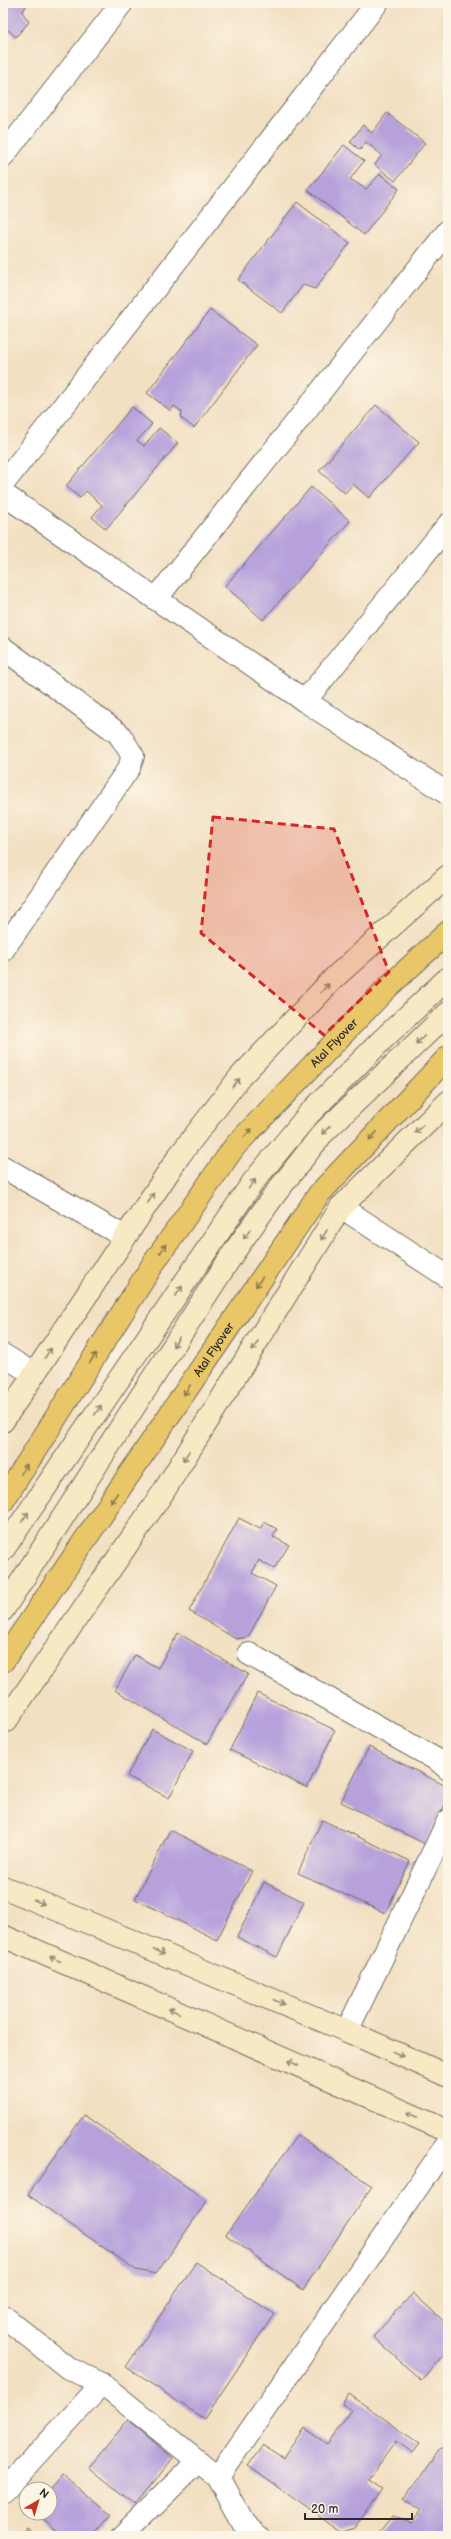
<svg xmlns="http://www.w3.org/2000/svg" width="451" height="2539" viewBox="0 0 451 2539" font-family="'Balsamiq Sans',sans-serif">
  <style>
    .building { fill: #b6a1db }
    .lines { fill: none; stroke-linecap: round; stroke-linejoin: round }
    .street-casing { stroke: #716a60; stroke-width: 24 }
    .secondary-casing { stroke: #716a60; stroke-width: 24 }
    .primary-casing { stroke: #716a60; stroke-width: 24 }
    .street { stroke: #fff; stroke-width: 22 }
    .secondary { stroke: #f6e9c3; stroke-width: 22 }
    .primary { stroke: #e9c769; stroke-width: 22 }
    .oneway { stroke: #908a77 }
    .oneway2 { stroke: #8a794a }
    .marked { fill: #d62828; fill-opacity: 0.2; stroke: #d62828; stroke-width: 3; stroke-dasharray: 8 5; stroke-linejoin: round }
    .labels { text-anchor: middle; stroke-width: 3; stroke-linejoin: round; paint-order: stroke }
    .street-label { font-size: 12px; fill: #2b2b2b; stroke: #fcf5e5 }
  </style>
  <rect width="100%" height="100%" fill="#fcf5e5"/>
  <filter id="ink" filterUnits="userSpaceOnUse"><feTurbulence type="fractalNoise" baseFrequency=".025" numOctaves="2"/><feDisplacementMap in="SourceGraphic" scale="8" xChannelSelector="R" yChannelSelector="G"/><feConvolveMatrix kernelMatrix="1 2 1 2 8 2 1 2 1" color-interpolation-filters="sRGB"/></filter>
  <filter id="wash" filterUnits="userSpaceOnUse"><feTurbulence type="fractalNoise" baseFrequency=".012" numOctaves="4" result="noise"/><feDisplacementMap in="SourceGraphic" scale="16" xChannelSelector="R" yChannelSelector="G"/><feGaussianBlur stdDeviation="0.9" result="paint"/><feColorMatrix in="noise" values="0 0 0 0 0 0 0 0 0 0 0 0 0 0 0 0 0 1.4 0 .05"/><feComposite in="paint" operator="in"/></filter>
  <g filter="url(#wash)">
    <rect width="100%" height="100%" fill="#f2e0c2"/>
    <g id="blocks">
      <g class="building">
        <polygon points="3,3 28,3 22,12 29,22 16,37 3,26"/>
        <polygon points="387,113 425,143 395,181 375,165 382,155 366,142 360,150 350,142 363,125 372,133"/>
        <polygon points="344,145 364,161 350,179 366,189 380,174 399,189 364,235 308,190"/>
        <polygon points="297,202 350,243 315,289 303,285 282,313 238,280"/>
        <polygon points="210,310 257,345 194,428 181,418 182,412 174,406 171,411 147,393"/>
        <polygon points="376,405 419,442 369,498 353,484 345,493 319,471"/>
        <polygon points="132,407 152,424 137,441 144,446 159,428 178,443 106,529 92,517 102,505 86,491 80,498 66,486"/>
        <polygon points="311,487 350,521 263,620 225,586"/>
        <polygon points="239,1518 260,1529 264,1522 277,1529 273,1537 289,1545 274,1569 259,1560 252,1573 276,1586 248,1637 236,1639 189,1611"/>
        <polygon points="178,1633 248,1674 207,1744 115,1690 135,1655 158,1668"/>
        <polygon points="257,1693 335,1730 307,1788 230,1750"/>
        <polygon points="152,1729 193,1751 169,1798 127,1776"/>
        <polygon points="369,1747 448,1787 448,1799 425,1844 341,1802"/>
        <polygon points="322,1820 410,1861 385,1913 298,1873"/>
        <polygon points="170,1830 252,1871 217,1940 135,1899"/>
        <polygon points="264,1882 304,1902 277,1957 237,1937"/>
        <polygon points="84,2115 207,2201 156,2274 136,2270 28,2195"/>
        <polygon points="297,2135 372,2186 303,2290 226,2235"/>
        <polygon points="196,2262 274,2314 204,2419 126,2367"/>
        <polygon points="413,2293 448,2325 448,2350 421,2380 373,2337"/>
        <polygon points="349,2394 420,2444 413,2453 396,2441 368,2480 382,2490 355,2527 341,2532 248,2466 263,2445 283,2458 304,2428 327,2444 352,2410 342,2404"/>
        <polygon points="128,2420 173,2458 135,2505 89,2467"/>
        <polygon points="441,2449 448,2451 448,2536 376,2536 392,2516 412,2521 421,2509 402,2501"/>
        <polygon points="62,2475 110,2516 93,2536 63,2536 37,2513 50,2513 50,2489"/>
        <polygon points="27,2528 36,2536 21,2536"/>
      </g>
    </g>
  </g>
  <g filter="url(#ink)">
    <use href="#blocks" fill-opacity="0" stroke="#716a60" stroke-width="1"/>
    <g class="lines">
      <defs>
        <g id="street">
          <polyline points="3,156 122,3"/>
          <polyline points="3,484 377,3"/>
          <polyline points="3,494 305,701 448,794"/>
          <polyline points="156,599 448,231"/>
          <polyline points="3,648 119,734 133,756 129,768 3,950"/>
          <polyline points="305,701 448,525"/>
          <polyline points="3,1167 125,1237"/>
          <polyline points="341,1207 448,1277"/>
          <polyline points="3,1355 34,1374"/>
          <polyline points="249,1654 439,1761 448,1769"/>
          <polyline points="347,2031 448,1821"/>
          <polyline points="3,2316 68,2368 102,2384 218,2477 244,2524 258,2536"/>
          <polyline points="218,2477 448,2143"/>
          <polyline points="3,2492 102,2384"/>
          <polyline points="122,2536 197,2462"/>
        </g>
        <g id="secondary">
          <polyline points="3,1421 179,1156 240,1077 335,977 448,876"/>
          <polyline points="3,1550 253,1182 308,1115 381,1041 448,978"/>
          <polyline points="3,1610 234,1252 275,1194 322,1134 448,1013"/>
          <polyline points="3,1722 6,1721 162,1494 341,1207 448,1102"/>
          <polyline points="3,1887 347,2031 448,2076"/>
          <polyline points="3,1936 448,2131"/>
        </g>
        <g id="primary">
          <path id="s1" d="M3,1501l154,-243 78,-112 152,-158 61,-56"/>
          <path id="s2" d="M3,1661l316,-467 129,-137"/>
        </g>
      </defs>
      <use href="#street" class="street-casing"/>
      <use href="#secondary" class="secondary-casing"/>
      <use href="#primary" class="primary-casing"/>
      <use href="#street" class="street"/>
      <use href="#secondary" class="secondary"/>
      <use href="#primary" class="primary"/>
    </g>
    <defs><path id="oneway-shaft" d="M-6 0H5M1.5-3L5.5 0L1.5 3" fill="none" stroke-width="1.6" stroke-linecap="round" stroke-linejoin="round"/></defs>
    <g class="oneway">
      <use href="#oneway-shaft" transform="translate(325 988) rotate(-46)"/>
      <use href="#oneway-shaft" transform="translate(420 1040) rotate(137)"/>
      <use href="#oneway-shaft" transform="translate(236 1083) rotate(-52)"/>
      <use href="#oneway-shaft" transform="translate(419 1129) rotate(137)"/>
      <use href="#oneway-shaft" transform="translate(326 1130) rotate(135)"/>
      <use href="#oneway-shaft" transform="translate(252 1184) rotate(-54)"/>
      <use href="#oneway-shaft" transform="translate(151 1198) rotate(-56)"/>
      <use href="#oneway-shaft" transform="translate(247 1234) rotate(125)"/>
      <use href="#oneway-shaft" transform="translate(324 1235) rotate(122)"/>
      <use href="#oneway-shaft" transform="translate(179 1291) rotate(-56)"/>
      <use href="#oneway-shaft" transform="translate(176 1342) rotate(123)"/>
      <use href="#oneway-shaft" transform="translate(255 1346) rotate(122)"/>
      <use href="#oneway-shaft" transform="translate(48 1353) rotate(-56)"/>
      <use href="#oneway-shaft" transform="translate(98 1410) rotate(-56)"/>
      <use href="#oneway-shaft" transform="translate(186 1456) rotate(122)"/>
      <use href="#oneway-shaft" transform="translate(25 1517) rotate(-56)"/>
      <use href="#oneway-shaft" transform="translate(39 1902) rotate(23)"/>
      <use href="#oneway-shaft" transform="translate(159 1952) rotate(23)"/>
      <use href="#oneway-shaft" transform="translate(55 1959) rotate(-156)"/>
      <use href="#oneway-shaft" transform="translate(279 2002) rotate(23)"/>
      <use href="#oneway-shaft" transform="translate(174 2011) rotate(-156)"/>
      <use href="#oneway-shaft" transform="translate(398 2054) rotate(24)"/>
      <use href="#oneway-shaft" transform="translate(293 2063) rotate(-156)"/>
      <use href="#oneway-shaft" transform="translate(412 2115) rotate(-157)"/>
    </g>
    <g class="oneway2">
      <use href="#oneway-shaft" transform="translate(248 1133) rotate(-46)"/>
      <use href="#oneway-shaft" transform="translate(373 1136) rotate(133)"/>
      <use href="#oneway-shaft" transform="translate(163 1249) rotate(-55)"/>
      <use href="#oneway-shaft" transform="translate(259 1282) rotate(124)"/>
      <use href="#oneway-shaft" transform="translate(93 1358) rotate(-57)"/>
      <use href="#oneway-shaft" transform="translate(187 1390) rotate(124)"/>
      <use href="#oneway-shaft" transform="translate(24 1469) rotate(-58)"/>
      <use href="#oneway-shaft" transform="translate(114 1498) rotate(124)"/>
    </g>
  </g>
  <path class="marked" d="M213,817l121,12 55,143 -65,63 -123,-102z"/>
  <g class="labels">
    <g class="street-label">
      <text dy="4" stroke="none"><textPath href="#s1" startOffset="567">Atal Flyover</textPath></text>
      <text dy="4" stroke="none"><textPath href="#s2" startOffset="376">Atal Flyover</textPath></text>
    </g>
  </g>
  <rect width="451" height="2539" fill="none" stroke="#fcf5e5" stroke-width="16"/>
  <g transform="translate(38 2501) rotate(38)"><circle r="19" fill="#fcf5e5" stroke="#a8a49b"/>
  <path d="M0-3L7 15L0 10L-7 15Z" fill="#c8321e"/>
  <text y="-6" font-size="11" font-weight="bold" text-anchor="middle" fill="#2b2b2b">N</text>
  </g>
  <path d="M305 2513v6h107v-6" fill="none" stroke="#2b2b2b" stroke-width="2"/>
  <text x="311" y="2513" font-size="12" fill="#2b2b2b" stroke="#fcf5e5" stroke-width="3" paint-order="stroke">20 m</text>
</svg>
